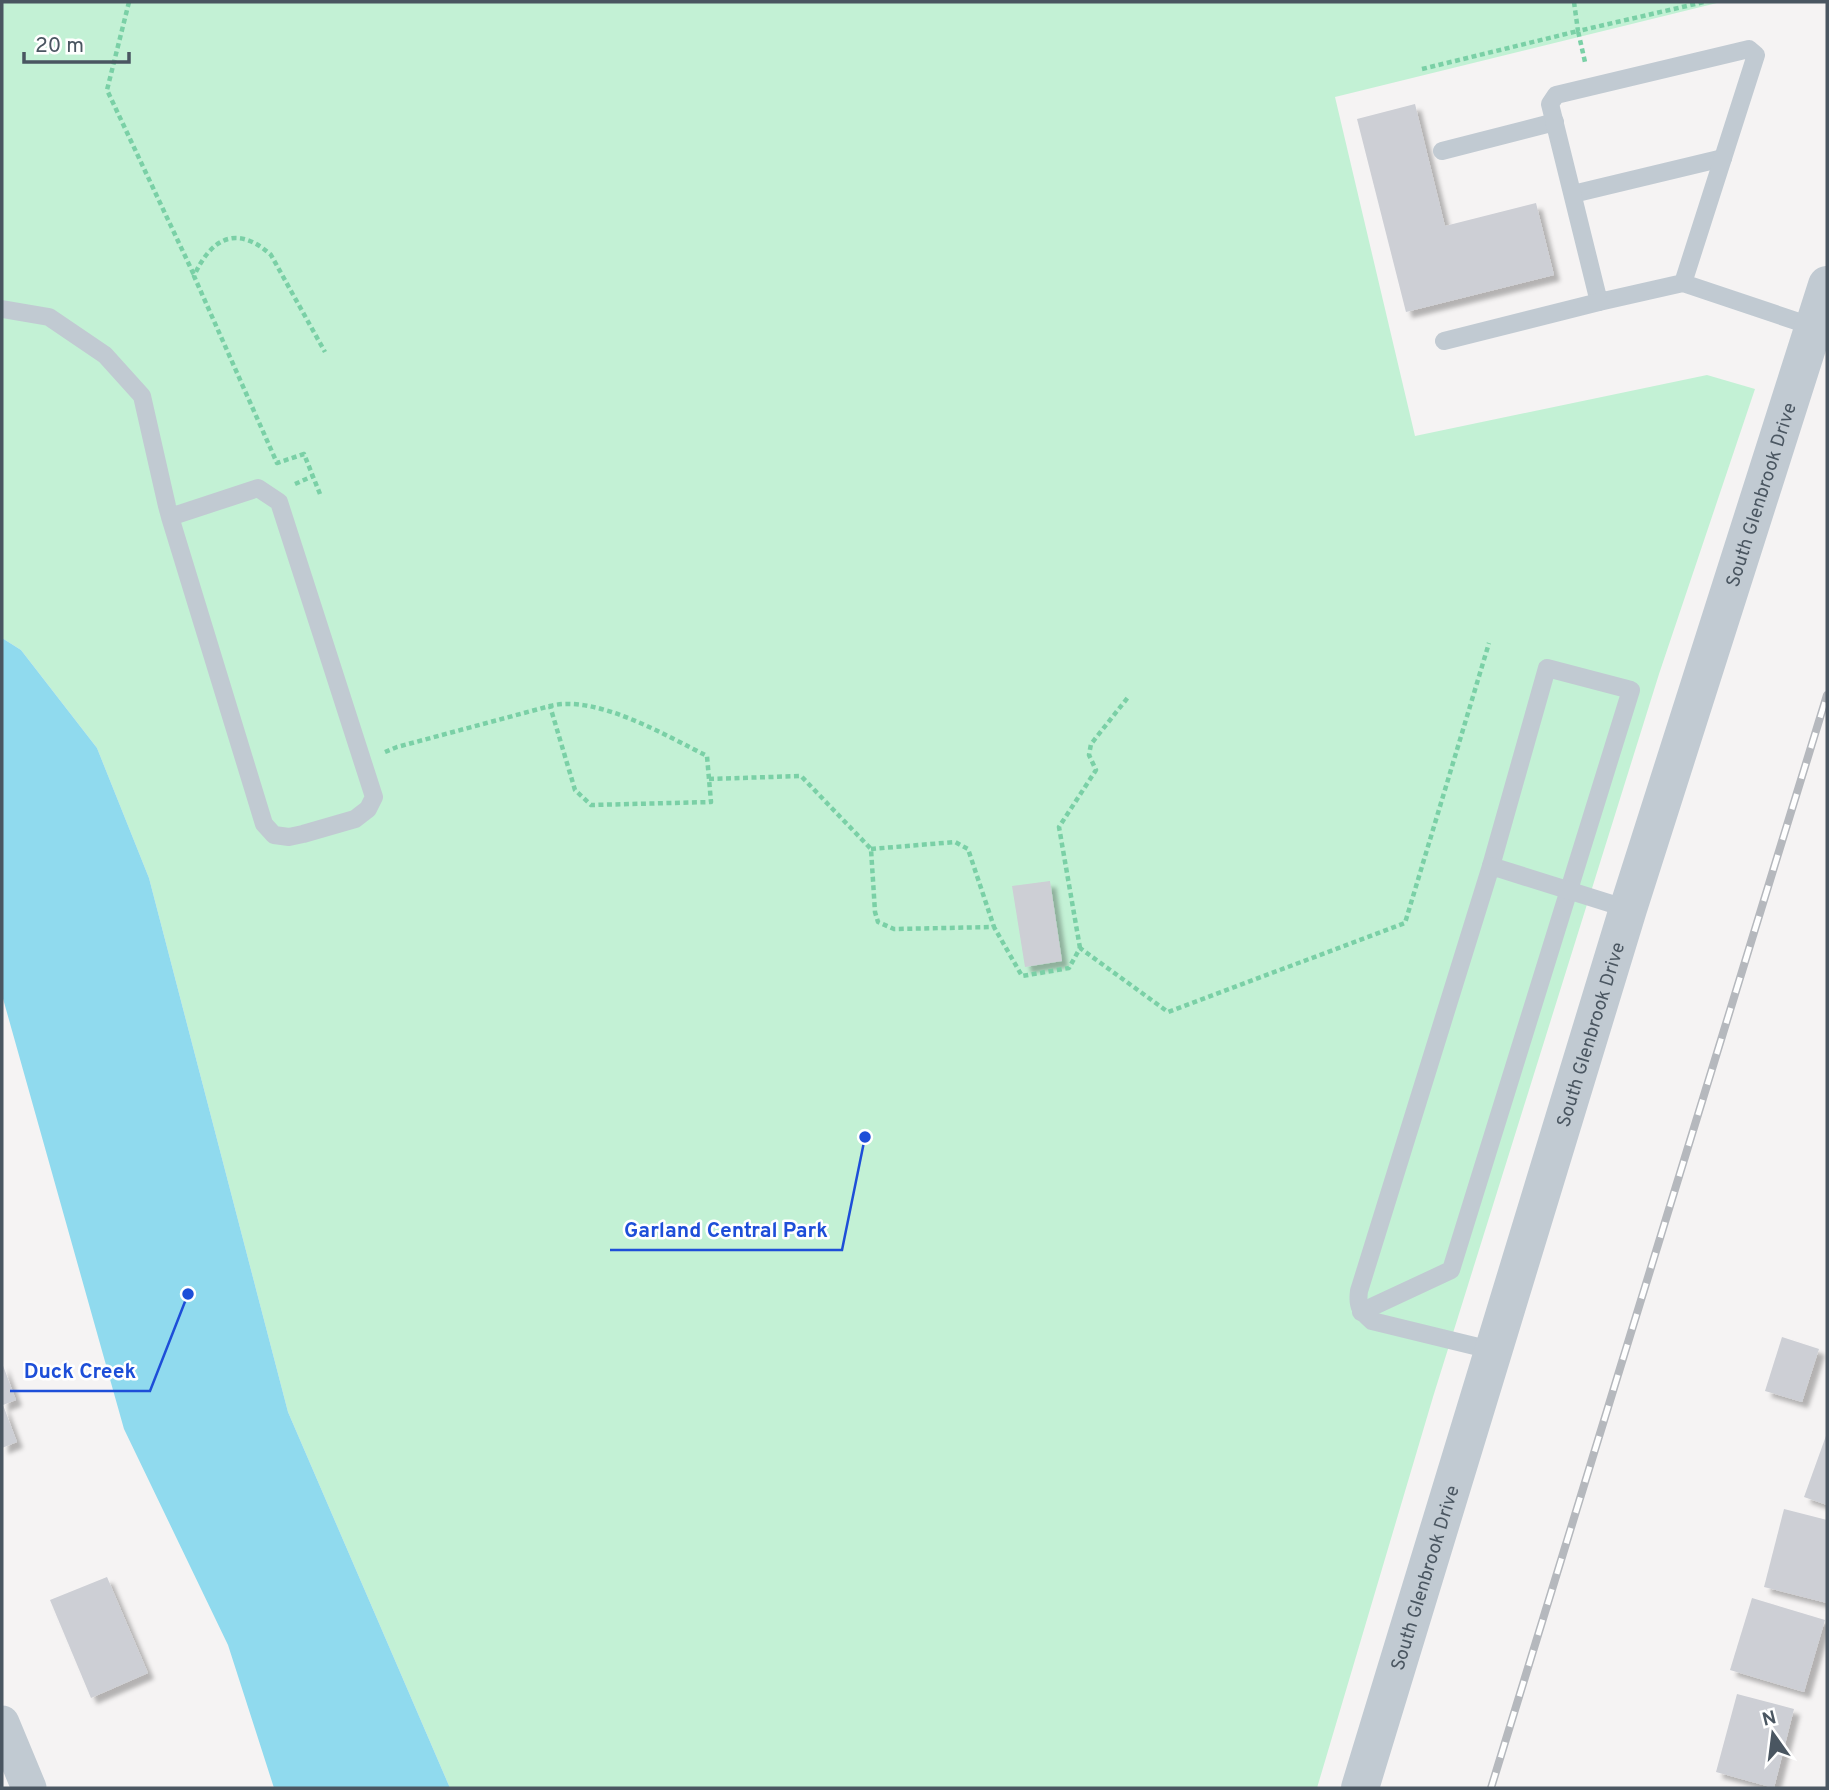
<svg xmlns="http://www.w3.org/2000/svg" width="1829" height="1790" viewBox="0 0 1829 1790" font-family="Overpass,sans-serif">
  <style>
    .green { fill: #c3f1d5 }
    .water { fill: #90daee }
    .building { fill: #cdcfd5; filter: url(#shadow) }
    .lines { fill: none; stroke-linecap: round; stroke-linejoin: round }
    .path { stroke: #7ad0a6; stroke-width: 4.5; stroke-dasharray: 5 3.5; stroke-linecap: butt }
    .service { stroke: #c1cad2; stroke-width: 18 }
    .minor { stroke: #c1cad2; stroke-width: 35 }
    .tertiary { stroke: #c1cad2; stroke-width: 38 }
    .rail-casing { stroke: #b5b8bd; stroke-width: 8 }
    .rail { stroke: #fff; stroke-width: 5; stroke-dasharray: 16; stroke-linecap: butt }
    .labels { text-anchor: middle; stroke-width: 5; stroke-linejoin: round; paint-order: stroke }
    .street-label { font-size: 19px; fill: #4a5661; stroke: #fff }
    .leader { fill: none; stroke: #1d4ed8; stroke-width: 2.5 }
    .callout-dot { fill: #1d4ed8; stroke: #fff; stroke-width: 2.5 }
    .callout-label { font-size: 21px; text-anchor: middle; font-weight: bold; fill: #1d4ed8; stroke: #fff; stroke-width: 5; stroke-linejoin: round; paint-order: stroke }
  </style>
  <defs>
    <filter id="shadow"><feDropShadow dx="6" dy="6" stdDeviation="2" flood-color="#0004"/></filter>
  </defs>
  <rect width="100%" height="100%" fill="#f5f3f3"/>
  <polygon class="green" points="2,2 1721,2 1335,97 1415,436 1707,375 1755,389 1659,674 1433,1397 1317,1788 450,1788 288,1412 149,878 97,748 21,650 2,638"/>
  <polygon class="water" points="2,638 21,650 97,748 149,878 288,1412 450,1788 274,1788 228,1645 124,1429 2,995"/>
  <g class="building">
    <polygon points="1415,104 1445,226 1536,203 1554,275 1406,312 1357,119"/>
    <polygon points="1050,881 1062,961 1025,967 1012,886"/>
    <polygon points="1782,1337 1819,1349 1802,1402 1765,1391"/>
    <polygon points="2,1363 16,1400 3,1405 17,1442 2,1448"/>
    <polygon points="1827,1433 1827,1505 1804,1497"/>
    <polygon points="1784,1509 1827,1520 1827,1603 1764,1587"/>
    <polygon points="107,1577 148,1673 91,1698 50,1600"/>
    <polygon points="1752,1598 1825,1620 1804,1692 1730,1670"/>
    <polygon points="1737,1694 1794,1709 1774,1788 1716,1772"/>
  </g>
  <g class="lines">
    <g class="path">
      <polyline points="129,2 107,90 194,275"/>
      <polyline points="1574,2 1578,31 1704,2"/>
      <polyline points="1422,69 1578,31 1585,62"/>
      <polyline points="295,484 313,476"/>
      <path d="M320,494l-16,-40 -27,9 -83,-187c17,-38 43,-52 77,-21l54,97"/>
      <path d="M385,752l12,-5 153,-41c46,-12 117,30 157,50l4,46 -120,3 -16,-15 -25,-84"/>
      <polyline points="709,779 801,776 871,849 875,912 878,922 894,929 994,927 1022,976 1069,968 1080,948 1168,1012 1405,923 1489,643"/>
      <polyline points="871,849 955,842 968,849 994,927"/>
      <polyline points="1080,948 1059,827 1096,770 1089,755 1091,744 1129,696"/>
    </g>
    <g class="service">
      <polyline points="1442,151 1555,122"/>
      <polyline points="1573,194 1723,158"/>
      <polyline points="1683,283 1756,55 1749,49 1556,95 1550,104 1599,302 1683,283 1814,327"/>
      <polyline points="2,309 49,317 105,355 142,396 167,506 170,517 264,824 274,835 289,837 303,834 355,819 368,809 374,797 279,502 258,488 170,517"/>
      <polyline points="1444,341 1599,302"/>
      <polyline points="1361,1312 1451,1270 1631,690 1547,668 1491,866"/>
      <path d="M1495,1351l-123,-30c-12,-10 -15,-15 -13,-30l132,-425 137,43"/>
    </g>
    <polyline class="minor" points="2,1723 29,1788"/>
    <path class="tertiary" id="s1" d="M1360,1788l268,-879 199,-624"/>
    <defs>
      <polyline id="rail" points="1491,1788 1827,695"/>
    </defs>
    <use href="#rail" class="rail-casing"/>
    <use href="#rail" class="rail"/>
  </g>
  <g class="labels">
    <g class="street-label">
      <text dy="7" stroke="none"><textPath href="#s1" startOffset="1354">South Glenbrook Drive</textPath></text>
      <text dy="7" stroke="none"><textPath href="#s1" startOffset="788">South Glenbrook Drive</textPath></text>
      <text dy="7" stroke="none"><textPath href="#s1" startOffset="220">South Glenbrook Drive</textPath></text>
    </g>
  </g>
  <path class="leader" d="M865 1137L842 1250H610M188 1294L150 1391H10"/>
  <g class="callout-dot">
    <circle cx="865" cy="1137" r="7"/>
    <circle cx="188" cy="1294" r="7"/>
  </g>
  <g class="callout-label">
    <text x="726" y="1237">Garland Central Park</text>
    <text x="80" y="1378">Duck Creek</text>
  </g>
  <rect width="1829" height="1790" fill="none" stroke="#4a5661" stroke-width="7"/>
  <g transform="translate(1773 1734) rotate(346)" stroke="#ffffff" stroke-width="5" paint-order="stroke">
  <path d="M0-5L12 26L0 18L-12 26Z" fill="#4a5661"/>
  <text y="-10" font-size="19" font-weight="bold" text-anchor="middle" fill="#4a5661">N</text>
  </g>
  <path d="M24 52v10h105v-10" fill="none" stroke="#4a5661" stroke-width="3.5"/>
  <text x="35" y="52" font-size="21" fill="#4a5661" stroke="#ffffff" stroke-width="5" paint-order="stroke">20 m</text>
</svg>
